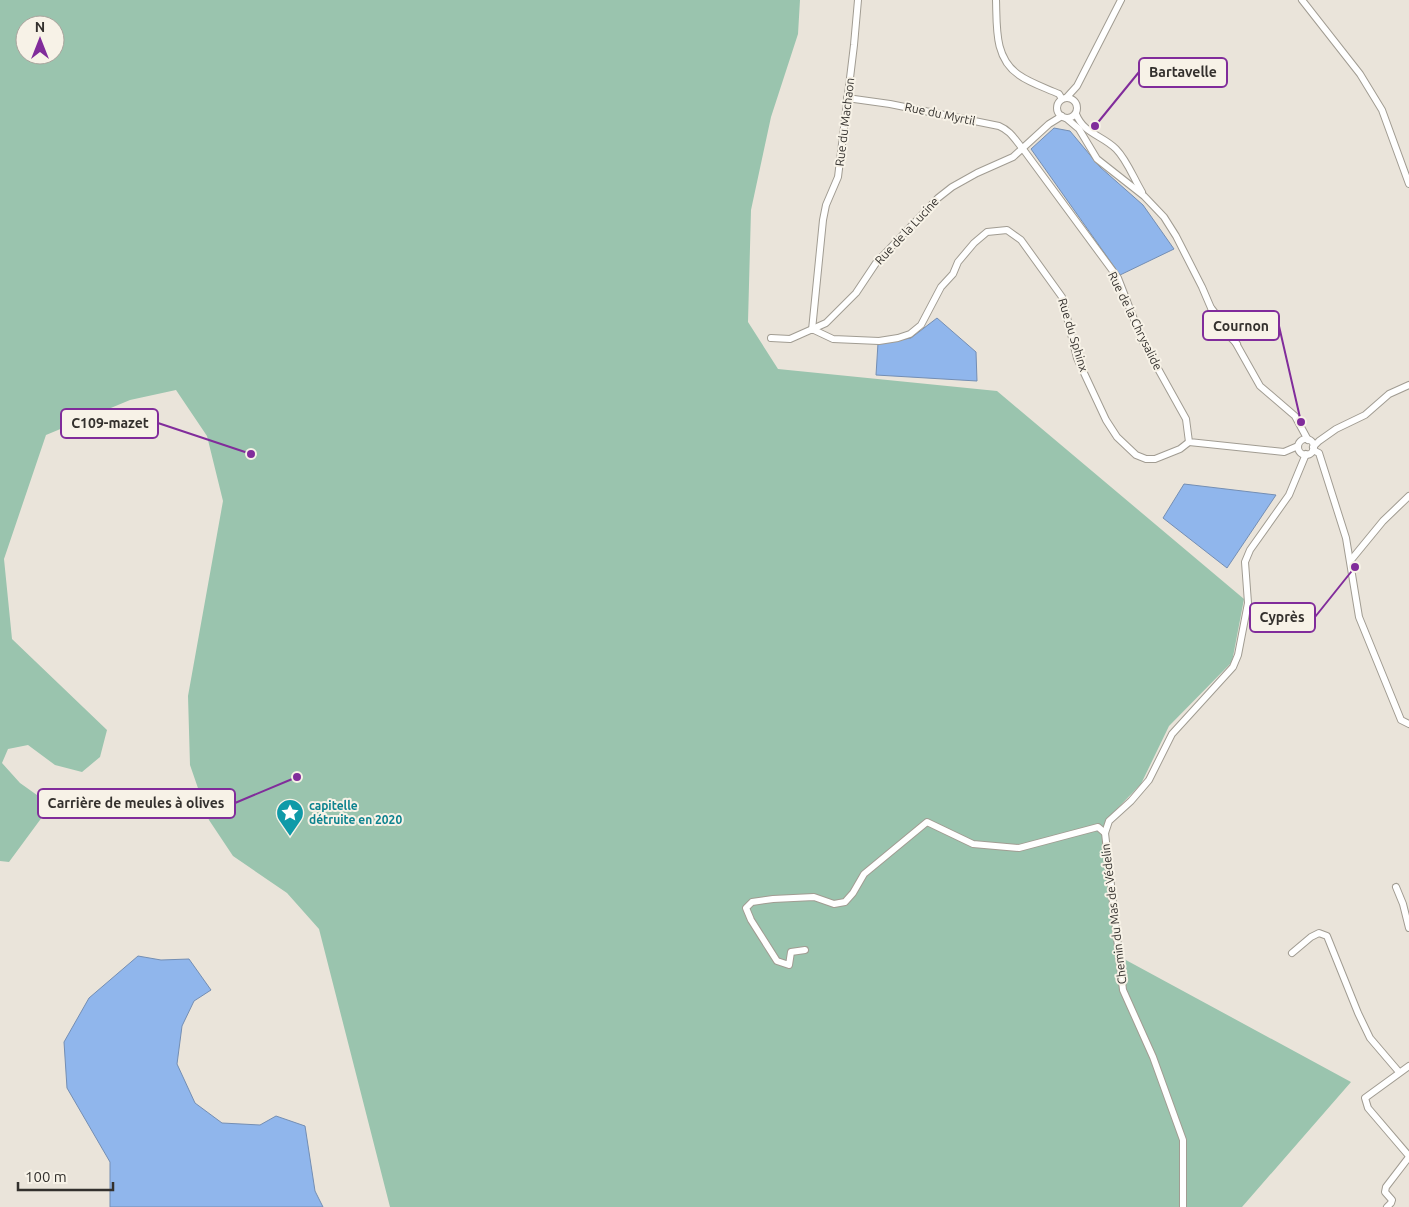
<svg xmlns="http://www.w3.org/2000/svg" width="1409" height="1207" viewBox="0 0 1409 1207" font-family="Ubuntu,sans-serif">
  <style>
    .green { fill: #9ac4ae; fill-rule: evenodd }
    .water { fill: #90b6ec; stroke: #748eb3 }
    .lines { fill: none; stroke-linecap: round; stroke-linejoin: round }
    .minor-casing { stroke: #a19c92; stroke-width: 8 }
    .minor { stroke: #fff; stroke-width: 6 }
    .labels { text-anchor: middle; stroke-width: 4; stroke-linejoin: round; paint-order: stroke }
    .street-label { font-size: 12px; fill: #33302d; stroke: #f7f2e7 }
    .culture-label { font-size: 12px; font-weight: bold; fill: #0d838f; stroke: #f7f2e7; text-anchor: start }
    .leader { fill: none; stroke: #812c9b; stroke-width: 2 }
    .callout-dot { fill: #812c9b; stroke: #f7f2e7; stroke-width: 2 }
    .callout { fill: #f7f2e7; stroke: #812c9b; stroke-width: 2 }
    .callout-label { font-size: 14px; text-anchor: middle; font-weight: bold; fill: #33302d }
  </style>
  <rect width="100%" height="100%" fill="#eae4da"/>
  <path class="green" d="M0,0h800l-2,34 -27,83 -20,93 -3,112 30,47 219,22 247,208 -12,63 -63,64 -28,58 -33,34 -6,28 22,113 227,123 -109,125h-852l-71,-278 -32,-36 -54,-37 -24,-36 -19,-55 -2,-69 35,-195 -16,-65 -31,-46 -46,10 -84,35 -42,124 8,80 95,91 -7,27 -18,15 -27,-7 -27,-20 -20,4 -6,14 18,20 31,22 -42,57 -9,-1zM25,25h30v30h-30z"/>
  <g class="water">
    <polygon points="1054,128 1070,131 1100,167 1143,205 1174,249 1120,275 1031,149"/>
    <polygon points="937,318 976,352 977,381 876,375 878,343 911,338"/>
    <polygon points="1184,484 1276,495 1227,568 1163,518"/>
    <polygon points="138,956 161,960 189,959 211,990 194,1001 182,1026 177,1064 195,1103 222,1123 260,1125 276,1116 305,1126 315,1191 323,1207 110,1207 110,1162 67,1088 64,1042 89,998"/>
  </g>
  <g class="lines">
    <defs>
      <g id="minor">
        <path d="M996,0c1,27 -2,58 23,75 11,8 27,13 40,19l3,5"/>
        <polyline points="1302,0 1360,74 1382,110 1409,184"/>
        <polyline points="1067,97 1077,86 1121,0"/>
        <circle cx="1067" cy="108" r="10"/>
        <path d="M847,98l43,6 109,22c12,5 16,14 24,23l95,129 24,62 44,79 3,23 95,10 14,-6"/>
        <path d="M1076,114c8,20 26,21 40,35 11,11 18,30 26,43"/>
        <polyline points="1066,118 1079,129 1097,159 1144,196 1164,217 1176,236 1202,287 1211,308 1213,316 1223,330 1237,344"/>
        <polyline points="1212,309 1229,331 1260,386 1295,416 1308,440"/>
        <polyline points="812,330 823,220 826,205 838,177 854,45 858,0"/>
        <polyline points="814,330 833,339 879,341 898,338 910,334 921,325 941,287 953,274 958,262 974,243 987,232 1007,230 1021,240 1062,297 1077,358 1106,420 1117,437 1136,455 1146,459 1155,459 1180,449 1189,442"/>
        <polyline points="771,338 790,339 826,323 856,293 876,263 938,198 952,187 977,173 1013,157 1049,124 1062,116"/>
        <circle cx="1306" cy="447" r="8"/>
        <polyline points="1313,447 1319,441 1336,429 1365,415 1389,394 1409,385"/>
        <polyline points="1313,450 1319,453 1346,538 1359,617 1401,720 1409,724"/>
        <polyline points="1351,560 1383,521 1409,496"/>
        <polyline points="1396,887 1403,904 1409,928"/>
        <polyline points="805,950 791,952 789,965 777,961 751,920 746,908 752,902 773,899 814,897 834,904 845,902 853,893 864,874 927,822 973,844 1019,848 1098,827 1105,833"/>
        <polyline points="1292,953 1311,937 1319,933 1327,936 1358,1013 1370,1038 1399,1072"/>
        <polyline points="1409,1066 1365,1098 1368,1108 1409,1156"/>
        <polyline points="1183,1207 1183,1140 1153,1057 1123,990 1105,833 1109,821 1131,801 1149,780 1172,734 1233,667 1238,655 1248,603 1245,562 1250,550 1289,495 1306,454"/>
        <polyline points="1387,1207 1391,1203 1392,1200 1385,1192 1386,1187 1409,1157"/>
      </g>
    </defs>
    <use href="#minor" class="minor-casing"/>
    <use href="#minor" class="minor"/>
  </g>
  <defs>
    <symbol id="sight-pin" viewBox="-11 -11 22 30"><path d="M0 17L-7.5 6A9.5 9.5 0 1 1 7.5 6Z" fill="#0f9aa8" stroke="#f7f2e7"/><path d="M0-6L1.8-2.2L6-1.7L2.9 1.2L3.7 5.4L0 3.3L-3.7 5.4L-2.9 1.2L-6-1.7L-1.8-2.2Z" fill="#fff"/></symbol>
  </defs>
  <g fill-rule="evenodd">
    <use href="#sight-pin" x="274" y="797" width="32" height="43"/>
  </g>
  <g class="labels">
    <g class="street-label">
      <text transform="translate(940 114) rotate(12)" y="4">Rue du Myrtil</text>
      <text transform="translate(845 122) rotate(-83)" y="4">Rue du Machaon</text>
      <text transform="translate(907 231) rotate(-47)" y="4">Rue de la Lucine</text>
      <text transform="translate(1135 321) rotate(64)" y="4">Rue de la Chrysalide</text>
      <text transform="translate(1073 335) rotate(73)" y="4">Rue du Sphinx</text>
      <text transform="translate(1114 914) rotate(-97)" y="4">Chemin du Mas de Védelin</text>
    </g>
    <g class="culture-label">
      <text x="309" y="810">capitelle<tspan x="309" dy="14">détruite en 2020</tspan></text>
    </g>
  </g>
  <path class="leader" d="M1095 126L1139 72M1301 422L1279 326M251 454L158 423M1355 567L1315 617M297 777L235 803"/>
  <g class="callout-dot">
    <circle cx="1095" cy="126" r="5"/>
    <circle cx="1301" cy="422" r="5"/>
    <circle cx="251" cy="454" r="5"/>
    <circle cx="1355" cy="567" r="5"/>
    <circle cx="297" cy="777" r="5"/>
  </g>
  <g class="callout">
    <rect x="1139" y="58" width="88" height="29" rx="5"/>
    <rect x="1203" y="311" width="76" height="29" rx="5"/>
    <rect x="61" y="409" width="97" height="29" rx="5"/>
    <rect x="1250" y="603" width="65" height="29" rx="5"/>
    <rect x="38" y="789" width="197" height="29" rx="5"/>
  </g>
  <g class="callout-label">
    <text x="1183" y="77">Bartavelle</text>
    <text x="1241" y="331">Cournon</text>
    <text x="110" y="428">C109-mazet</text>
    <text x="1282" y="622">Cyprès</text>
    <text x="136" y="808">Carrière de meules à olives</text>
  </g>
  <g transform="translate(40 40)"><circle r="24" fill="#f7f2e7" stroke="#a9a49d"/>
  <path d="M0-4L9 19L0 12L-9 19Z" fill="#812c9b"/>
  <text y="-8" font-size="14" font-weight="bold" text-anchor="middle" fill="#33302d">N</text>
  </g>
  <path d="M18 1182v8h95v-8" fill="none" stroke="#33302d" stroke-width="2.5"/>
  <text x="25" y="1182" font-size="15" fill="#33302d" stroke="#f7f2e7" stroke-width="4" paint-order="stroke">100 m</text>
</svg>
